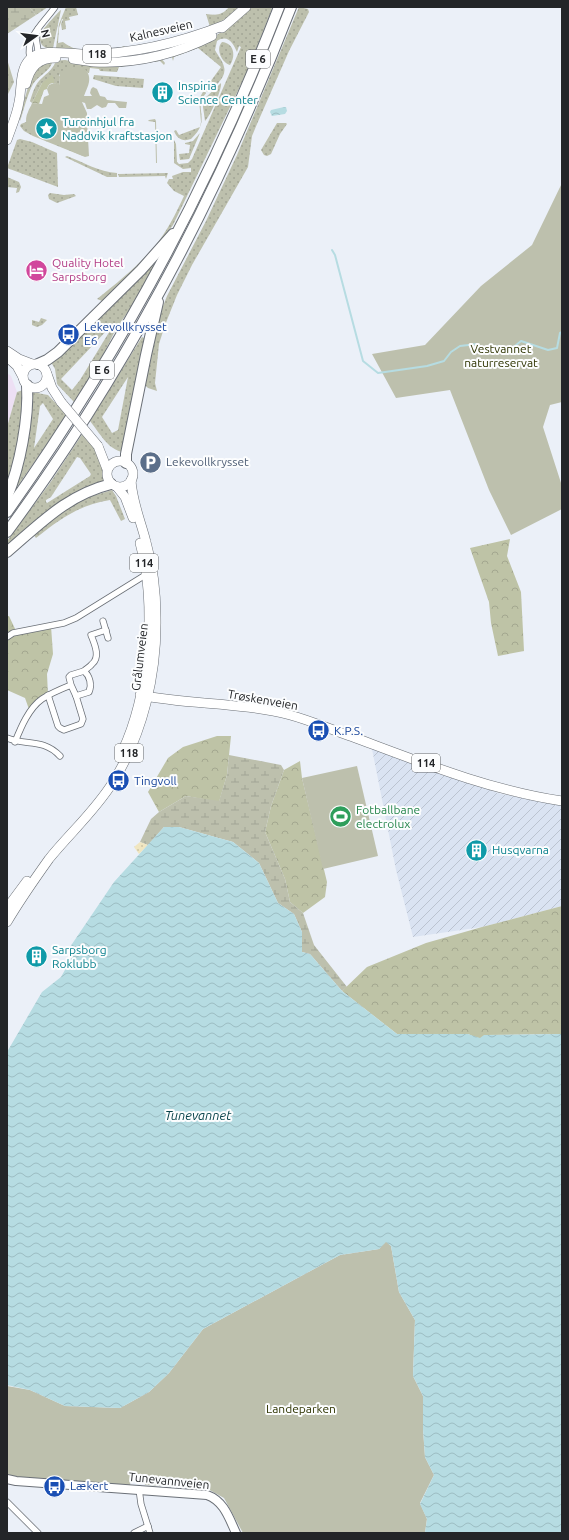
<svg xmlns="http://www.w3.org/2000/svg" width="569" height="1540" viewBox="0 0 569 1540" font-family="Ubuntu,sans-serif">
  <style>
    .commercial { fill: #ede0f4 }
    .industrial { fill: url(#industrial-furrows) }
    .grass { fill: url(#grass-dots); fill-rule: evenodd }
    .forest { fill: url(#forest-crowns) }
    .wetland { fill: url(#wetland-marsh) }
    .sand { fill: url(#sand-dots) }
    .green { fill: #bdc0ad }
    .water { fill: url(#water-waves) }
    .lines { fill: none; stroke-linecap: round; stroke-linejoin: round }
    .stream { stroke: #b6dce2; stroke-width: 2 }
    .street-casing { stroke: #6b7077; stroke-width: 7 }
    .secondary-casing { stroke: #6b7077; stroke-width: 10 }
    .primary-casing { stroke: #6b7077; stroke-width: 10 }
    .highway-casing { stroke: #6b7077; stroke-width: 12 }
    .street { stroke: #fff; stroke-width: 5.5 }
    .secondary { stroke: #fff; stroke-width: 8 }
    .primary { stroke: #fff; stroke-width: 9 }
    .highway { stroke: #fff; stroke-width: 10 }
    .primary-bridge-casing { stroke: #6b7077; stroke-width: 10; stroke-linecap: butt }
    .primary-bridge { stroke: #fff; stroke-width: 9 }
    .labels { text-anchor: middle; stroke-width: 4; stroke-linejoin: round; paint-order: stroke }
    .shield { fill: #fcfdfe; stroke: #646668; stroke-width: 1 }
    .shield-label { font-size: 11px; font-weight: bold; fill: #232528 }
    .street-label { font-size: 12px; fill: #232528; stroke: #fcfdfe }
    .culture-label { font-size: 12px; fill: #0d838f; stroke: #fcfdfe; text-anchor: start }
    .hotel-label { font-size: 12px; fill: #b23c85; stroke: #fcfdfe; text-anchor: start }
    .transit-label { font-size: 12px; fill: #164399; stroke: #fcfdfe; text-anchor: start }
    .park-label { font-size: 12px; fill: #2e3400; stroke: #fcfdfe }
    .service-label { font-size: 12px; fill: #4e5e75; stroke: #fcfdfe; text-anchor: start }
    .leisure-label { font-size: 12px; fill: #27864d; stroke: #fcfdfe; text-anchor: start }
    .water-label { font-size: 13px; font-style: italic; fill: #074249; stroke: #fcfdfe }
  </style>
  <defs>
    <pattern id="industrial-furrows" width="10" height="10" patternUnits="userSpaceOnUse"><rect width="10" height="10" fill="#dae3f2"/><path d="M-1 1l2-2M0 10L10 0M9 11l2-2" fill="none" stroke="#bbc3d0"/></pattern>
    <pattern id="grass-dots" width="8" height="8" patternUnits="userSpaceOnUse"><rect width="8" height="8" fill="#bdc0ad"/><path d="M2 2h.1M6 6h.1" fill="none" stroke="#a2a595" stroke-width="1.8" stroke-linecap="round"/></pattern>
    <pattern id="forest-crowns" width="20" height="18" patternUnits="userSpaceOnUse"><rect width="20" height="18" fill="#bec3a6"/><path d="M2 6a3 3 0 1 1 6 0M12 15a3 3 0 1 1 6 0" fill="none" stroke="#a3a78f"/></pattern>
    <pattern id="wetland-marsh" width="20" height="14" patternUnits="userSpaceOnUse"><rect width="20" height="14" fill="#bdc0ad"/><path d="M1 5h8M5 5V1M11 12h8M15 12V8" fill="none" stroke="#a2a595"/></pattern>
    <pattern id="sand-dots" width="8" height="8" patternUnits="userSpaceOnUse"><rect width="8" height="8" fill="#f0e6c1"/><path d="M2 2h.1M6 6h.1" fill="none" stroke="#cec5a6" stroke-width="1.8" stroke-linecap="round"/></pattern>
    <pattern id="water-waves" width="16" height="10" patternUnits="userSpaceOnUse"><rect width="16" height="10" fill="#b6dce2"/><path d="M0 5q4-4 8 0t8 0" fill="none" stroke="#9cbdc2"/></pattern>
  </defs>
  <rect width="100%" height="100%" fill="#ebf0f8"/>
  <polygon class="commercial" points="7,373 11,376 17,392 7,427"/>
  <polygon class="industrial" points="371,744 466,782 501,794 562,805 562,906 482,927 413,937 396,870"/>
  <g class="grass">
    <polygon points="29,7 48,7 36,15"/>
    <path d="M66,7h10l2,8 -9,2 1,3 -5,1 1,8 -4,1 -1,-6 2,-5h-1l-3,9 -1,15 5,-1c4,3 9,6 14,7 11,2 38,2 47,-3l1,1 -1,2c-19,0 -61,5 -77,-1 -9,-3 -8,-11 -4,-18 1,-2 16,-19 18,-20l-8,38h3l3,-24z"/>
    <path d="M229,7h10l-12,11 -17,9 -4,-13c10,1 16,2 23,-7z"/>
    <path d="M252,7h19l1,2 -25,63 -74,153 -12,17 -48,52 -11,7 -5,-2c20,-16 41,-33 57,-52 13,-15 22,-34 30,-51l-10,-5 -7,-8 2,-4h4l-1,-3 11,-4h8v-4l-8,1 -9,-6v-23l2,4 1,18 2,2 9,-1 4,-4 49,-112 -2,-1 -2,6c-4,-9 -9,-18 -20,-11l-2,9c3,6 8,11 9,17 3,10 -9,20 -17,25l-2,-3 16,-22 -23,-19 -24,9 -1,4 -1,-4 1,-2c31,-12 55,-23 79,-48z"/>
    <polygon points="284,7 287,7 266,59 209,187 206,186 263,58"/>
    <polygon points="299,7 308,9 309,12 289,51 257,124 252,136 248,167 192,265 177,295 165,325 159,344 155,383 157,391 148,388 145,385 145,373 157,321 167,296 206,221 237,155"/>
    <path d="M222,42c12,1 14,14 8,23 -8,-2 -15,-16 -8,-23z"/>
    <path d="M161,58l4,5 -1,2 -4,-4 -41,6 -2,5 -17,-1 -1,-2 -9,-1 -1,5h-1c-9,-10 -20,-3 -29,2l1,11 -6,-3v-4l-12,4 -10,20 -2,-2c3,-9 5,-17 12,-23 5,-5 10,-8 13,-15h-3c-2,8 -14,13 -19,21 -6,11 -9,26 -13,37l-1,-3 14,-48 19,-9 13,-1 17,3z"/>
    <polygon points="94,75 144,79 143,88 116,86 93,79"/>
    <path d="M221,83c1,7 -11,33 -16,38l-2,-14v-7z"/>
    <path d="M204,90l2,3c-14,16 7,26 -15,46 -8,3 -14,0 -17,-8l2,-1 3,5 21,-8 1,-5 -2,-23z"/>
    <polygon points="155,119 156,121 157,163 156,163 155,122 148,121 149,120"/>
    <polygon points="87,121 89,156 85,157 33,136 24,131 20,126 21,124 26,122"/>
    <polygon points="277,123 286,123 287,124 280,134 271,154 267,156 264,155 261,150"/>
    <polygon points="200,133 189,159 180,160 179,154 189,153 190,145 185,144 185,143 193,141"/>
    <polygon points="20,139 32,142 57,153 58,187 7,168 16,143 17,140"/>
    <path d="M67,156c16,6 32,16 50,17v4h-10l-42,-20z"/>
    <polygon points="168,173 166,179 165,176 119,177 118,174"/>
    <polygon points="7,177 19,182 21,187 19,192 16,193 17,188 7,187"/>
    <polygon points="50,193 64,195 74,194 76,196 57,203 49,199 48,195"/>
    <path d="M152,263l2,3 -20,37 -18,26 -17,34 -25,39 -17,-18 -2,-15 -4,-7zM110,327l1,2 -31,51 -8,10 -11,-11z"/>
    <polygon points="41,318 47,320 42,325 37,327 32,325 32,320 39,322"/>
    <path d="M142,337l4,2 -23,113c-15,-2 -24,-20 -33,-31zM128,377l-10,53 -6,3 -10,-16z"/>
    <polygon points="23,390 20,437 7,488 7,427 17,392"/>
    <path d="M32,392l16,3 19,20 -59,85zM43,403l10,16 -19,29 6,-42z"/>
    <path d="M83,433l16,22 4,12 2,14 -98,68v-8l43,-58zM77,457l3,1 11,16 -1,2 -43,27 -1,-1v-2l5,-3z"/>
    <path d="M112,490l4,6 9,23 -4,2 -11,-21c-31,5 -50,19 -74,38l-3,-4 43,-33z"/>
  </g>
  <g class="forest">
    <path d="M52,75l2,4v4c-4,0 -6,2 -7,6l-3,1 -5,14 -7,-1 10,-20z"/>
    <polygon points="510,539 507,556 521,592 524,651 498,656 491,623 489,602 470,548"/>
    <polygon points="7,616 9,616 17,633 51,626 53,654 47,674 48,695 30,712 25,698 7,690"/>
    <polygon points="217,736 231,736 227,775 219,802 186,796 159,812 148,792 168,758 183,747"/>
    <polygon points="300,761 302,778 327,882 325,897 303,913 290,902 285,879 265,832 271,806 284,770"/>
    <polygon points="562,906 562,1034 485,1035 480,1039 468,1034 397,1034 342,991 367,967 426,943 482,927"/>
  </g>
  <g class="wetland">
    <polygon points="7,7 29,7 36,15 7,34"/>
    <polygon points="7,59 14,82 7,96"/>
    <polygon points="229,755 281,765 284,770 271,806 265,832 285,879 290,902 303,913 314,945 347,987 342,991 310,954 302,952 302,932 294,914 278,903 259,863 233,842 179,827 164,827 148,845 140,842 151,819 159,812 186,796 219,801 227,775"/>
  </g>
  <polygon class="sand" points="140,842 148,845 139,854 134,847"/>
  <g class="green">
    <path d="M77,67l8,2c8,9 3,17 -1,27h8l-2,-3 1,-4 2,-2 4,2 3,7 5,1 2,3 20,2 -1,6h-7l-4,-5h-7l-2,4 -4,1 -5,-3 -6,4h-4l-2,-6 -3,-1 5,11v40l-4,3 -49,-21c-8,-5 -10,-15 -6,-23 1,-4 3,-5 4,-9l10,1 2,-7 5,-2 -2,-6 2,-4 5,-2 6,2 -1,-8 2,-6z"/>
    <polygon points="562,183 562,402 550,405 543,427 562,486 562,509 511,535 489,490 450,390 396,398 372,354 425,345 481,286 532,245"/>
    <polygon points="357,766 378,856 323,869 302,778"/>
    <polygon points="386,1241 391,1246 399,1292 415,1320 413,1376 423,1396 423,1429 425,1457 434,1475 420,1503 427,1519 425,1533 243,1533 224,1498 206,1488 145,1485 144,1476 131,1476 130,1486 17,1477 7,1474 7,1386 30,1390 65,1406 120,1408 149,1392 169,1373 203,1329 340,1255 379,1249"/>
  </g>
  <g class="water">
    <polygon points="284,107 286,107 287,111 285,114 272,116 270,112 271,110"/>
    <polygon points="164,827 179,827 233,842 259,863 278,903 294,914 302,932 302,952 310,954 342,991 397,1034 468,1034 480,1038 484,1035 562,1034 562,1533 425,1533 427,1519 420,1504 434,1475 425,1457 423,1429 423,1396 413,1376 415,1320 399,1292 391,1246 386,1242 379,1249 340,1255 203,1329 169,1373 149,1392 120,1408 65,1406 30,1390 7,1385 7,1052 42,992 61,977 71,959 70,947 114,882"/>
  </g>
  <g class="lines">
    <polyline class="stream" points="332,250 335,255 363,361 378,373 427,366 444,361 451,352 460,346 477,344 483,348 500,346 504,351 515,346 521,341 548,350 557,348 560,333 562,332"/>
    <defs>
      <g id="street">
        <polyline points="38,29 36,38 39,57"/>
        <path d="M33,59l-3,-1c-5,-21 14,-35 25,-51"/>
        <polyline points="103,621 108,638"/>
        <polyline points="7,637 13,633 64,623 76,618 147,574"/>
        <path d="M84,671c3,-3 6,-4 8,-7 9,-7 2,-21 -1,-29l15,-5"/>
        <polyline points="48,695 58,726 60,728 64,730 81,724 83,719 76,696"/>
        <path d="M7,738c19,8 36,0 53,18"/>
        <path d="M15,742c6,-15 14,-34 27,-43 9,-6 19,-10 29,-14l5,11 13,-4c3,-7 1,-16 -5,-21l-13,4 -2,2 2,8"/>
        <polyline points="139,1489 141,1504 150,1533"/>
        <polyline points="7,1502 38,1533"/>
        <polyline points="134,1533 148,1526"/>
      </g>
      <path id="secondary" d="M7,1479l9,2 191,14c17,6 22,23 29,38"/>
      <g id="primary">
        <polyline points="222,28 246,7"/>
        <path d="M73,59c7,1 14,2 21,3 41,2 82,-8 118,-26"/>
        <path d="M26,84c4,-17 12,-26 30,-26"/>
        <path d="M7,140c4,-12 10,-25 12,-38 3,-13 0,-32 11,-43 10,-11 39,-5 53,-5 50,1 96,-11 142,-29"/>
        <polyline points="7,351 19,359 32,364"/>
        <polyline points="7,357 17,366 23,377"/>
        <circle cx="35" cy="376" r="12"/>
        <polyline points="47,374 52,388 61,402"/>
        <polyline points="98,446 107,469"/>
        <circle cx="120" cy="474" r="13"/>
        <polyline points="117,487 125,497 133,518"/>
        <path d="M140,695c49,10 101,7 150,20 22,6 42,15 63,22 67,25 139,54 209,64"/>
        <path d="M122,752c27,-57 35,-147 18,-209"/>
        <polyline points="7,908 27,881"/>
        <path d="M7,922c13,-22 27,-42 42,-63 20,-25 47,-49 64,-77 30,-48 44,-108 43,-165 0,-25 -3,-50 -10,-75 -5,-20 -14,-41 -15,-62"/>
      </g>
      <g id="highway">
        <polyline points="38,364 47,360 58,352 141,270 173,234"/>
        <polyline points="126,463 126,454 146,355 158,302"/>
        <path d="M7,497c13,-31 22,-79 20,-112"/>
        <path d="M7,512c112,-158 202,-324 272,-505"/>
        <path d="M7,532c119,-161 212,-339 284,-525"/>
        <path d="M7,552c34,-29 60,-57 104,-68"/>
      </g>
    </defs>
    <use href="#street" class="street-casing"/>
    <use href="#secondary" class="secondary-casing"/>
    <use href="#primary" class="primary-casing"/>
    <use href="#highway" class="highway-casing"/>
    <use href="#street" class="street"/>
    <use href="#secondary" class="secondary"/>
    <use href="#primary" class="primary"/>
    <use href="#highway" class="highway"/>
    <defs>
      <polyline id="primary-bridge" points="61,402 98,446"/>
    </defs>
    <use href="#primary-bridge" class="primary-bridge-casing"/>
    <use href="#primary-bridge" class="primary-bridge"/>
  </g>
  <defs>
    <symbol id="building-disc" viewBox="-11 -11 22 22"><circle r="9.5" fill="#0f9aa8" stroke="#fcfdfe"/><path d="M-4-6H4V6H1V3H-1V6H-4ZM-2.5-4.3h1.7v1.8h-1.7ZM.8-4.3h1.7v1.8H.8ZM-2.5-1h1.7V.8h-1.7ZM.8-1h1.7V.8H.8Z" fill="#fff"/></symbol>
    <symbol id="sight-disc" viewBox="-11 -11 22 22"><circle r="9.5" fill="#0f9aa8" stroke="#fcfdfe"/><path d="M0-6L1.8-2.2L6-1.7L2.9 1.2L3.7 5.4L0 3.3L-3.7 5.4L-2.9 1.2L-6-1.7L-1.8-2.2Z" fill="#fff"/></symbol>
    <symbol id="hotel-disc" viewBox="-11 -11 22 22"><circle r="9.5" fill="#d1479c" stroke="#fcfdfe"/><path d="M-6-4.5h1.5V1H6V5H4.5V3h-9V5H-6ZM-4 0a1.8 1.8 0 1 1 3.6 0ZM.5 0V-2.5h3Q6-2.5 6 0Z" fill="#fff"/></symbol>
    <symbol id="bus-disc" viewBox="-11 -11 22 22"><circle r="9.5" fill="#1a4fb4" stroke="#fcfdfe"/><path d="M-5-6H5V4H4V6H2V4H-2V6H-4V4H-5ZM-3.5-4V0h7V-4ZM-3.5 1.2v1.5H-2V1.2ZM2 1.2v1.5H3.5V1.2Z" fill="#fff"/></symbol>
    <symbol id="parking-disc" viewBox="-11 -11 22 22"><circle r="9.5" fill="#5c6f8a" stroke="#fcfdfe"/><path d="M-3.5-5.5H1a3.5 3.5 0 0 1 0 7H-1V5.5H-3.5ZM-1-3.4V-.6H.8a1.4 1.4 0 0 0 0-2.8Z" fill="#fff"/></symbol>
    <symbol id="stadium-disc" viewBox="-11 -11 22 22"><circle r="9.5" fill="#2e9e5b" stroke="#fcfdfe"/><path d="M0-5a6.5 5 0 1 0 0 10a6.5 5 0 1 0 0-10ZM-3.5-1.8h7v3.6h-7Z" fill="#fff"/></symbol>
  </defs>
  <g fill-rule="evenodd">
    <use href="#building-disc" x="150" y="80" width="25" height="25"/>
    <use href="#sight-disc" x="34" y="116" width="25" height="25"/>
    <use href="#hotel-disc" x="24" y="258" width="25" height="25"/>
    <use href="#bus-disc" x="56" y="322" width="25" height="25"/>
    <use href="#parking-disc" x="138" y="450" width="25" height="25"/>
    <use href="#bus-disc" x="306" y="718" width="25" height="25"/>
    <use href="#bus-disc" x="106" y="768" width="25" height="25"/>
    <use href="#stadium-disc" x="328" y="804" width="25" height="25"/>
    <use href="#building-disc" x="464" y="838" width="25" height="25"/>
    <use href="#building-disc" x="24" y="944" width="25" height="25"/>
    <use href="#bus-disc" x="42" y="1474" width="25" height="25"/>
  </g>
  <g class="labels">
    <g class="shield">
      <rect x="83" y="45" width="28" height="18" rx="3"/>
      <rect x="246" y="50" width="24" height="18" rx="3"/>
      <rect x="90" y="361" width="24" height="18" rx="3"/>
      <rect x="130" y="554" width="28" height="18" rx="3"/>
      <rect x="115" y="744" width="28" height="18" rx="3"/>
      <rect x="412" y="754" width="28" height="18" rx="3"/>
    </g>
    <g class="shield-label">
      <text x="97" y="58">118</text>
      <text x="258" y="63">E 6</text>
      <text x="102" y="374">E 6</text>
      <text x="144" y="567">114</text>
      <text x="129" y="757">118</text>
      <text x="426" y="767">114</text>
    </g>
    <g class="street-label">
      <text transform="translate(161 31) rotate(-13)" y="4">Kalnesveien</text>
      <text transform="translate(140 657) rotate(-83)" y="4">Grålumveien</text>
      <text transform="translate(263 700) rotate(10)" y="4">Trøskenveien</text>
      <text transform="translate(169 1481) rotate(6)" y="4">Tunevannveien</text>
    </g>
    <g class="culture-label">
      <text x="178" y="90">Inspiria<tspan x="178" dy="14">Science Center</tspan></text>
      <text x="62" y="126">Turoinhjul fra<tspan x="62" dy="14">Naddvik kraftstasjon</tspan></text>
      <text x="492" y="854">Husqvarna</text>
      <text x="52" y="954">Sarpsborg<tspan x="52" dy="14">Roklubb</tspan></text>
    </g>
    <g class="hotel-label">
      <text x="52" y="267">Quality Hotel<tspan x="52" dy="14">Sarpsborg</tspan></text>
    </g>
    <g class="transit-label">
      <text x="84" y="331">Lekevollkrysset<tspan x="84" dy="14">E6</tspan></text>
      <text x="334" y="735">K.P.S.</text>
      <text x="134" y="785">Tingvoll</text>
      <text x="70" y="1490">Lækert</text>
    </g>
    <g class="park-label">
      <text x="501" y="353">Vestvannet<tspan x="501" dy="14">naturreservat</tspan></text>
      <text x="301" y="1413">Landeparken</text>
    </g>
    <g class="service-label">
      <text x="166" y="466">Lekevollkrysset</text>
    </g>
    <g class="leisure-label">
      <text x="356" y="814">Fotballbane<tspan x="356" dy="14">electrolux</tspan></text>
    </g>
    <g class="water-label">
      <text x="198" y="1120">Tunevannet</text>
    </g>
  </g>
  <rect width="569" height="1540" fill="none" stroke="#232528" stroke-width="16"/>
  <g transform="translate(36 36) rotate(76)" stroke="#fcfdfe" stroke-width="3" paint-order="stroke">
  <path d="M0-3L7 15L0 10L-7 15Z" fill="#232528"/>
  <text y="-6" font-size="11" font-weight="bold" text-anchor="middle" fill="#232528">N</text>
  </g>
</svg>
